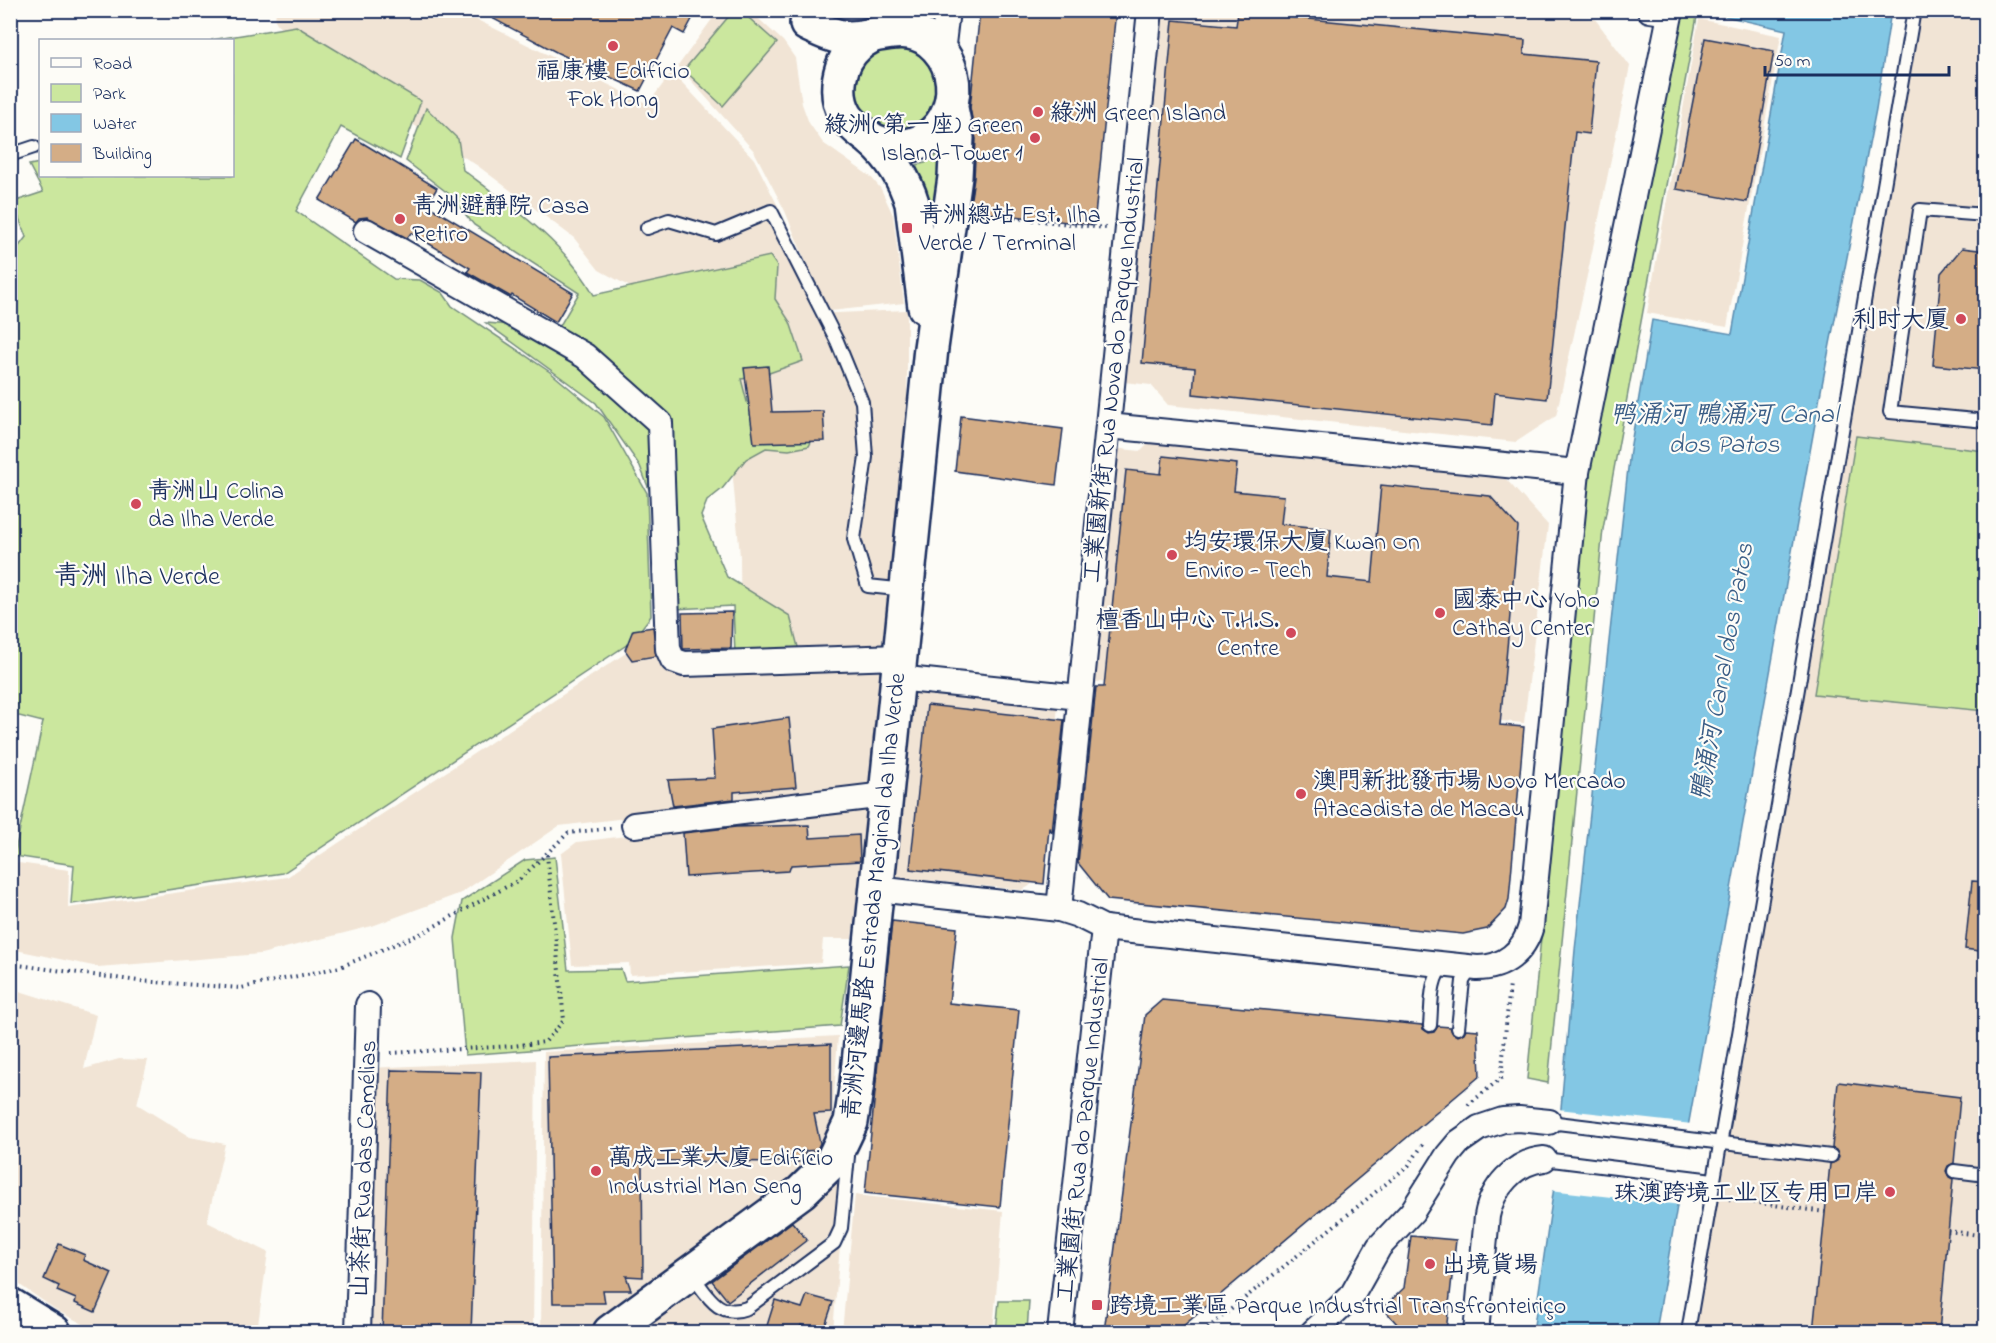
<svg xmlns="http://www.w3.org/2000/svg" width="1996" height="1343" viewBox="0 0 1996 1343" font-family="'Indie Flower','LXGW WenKai TC',sans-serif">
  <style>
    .built { fill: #f1e4d5 }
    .green { fill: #cbe79e; stroke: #738b7e; stroke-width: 1.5 }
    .water { fill: #83c7e4; stroke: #598aae; stroke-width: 1.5 }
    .pier { fill: #fdfcf7 }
    .building { fill: #d4ad86; stroke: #1b2f5e; stroke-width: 1.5 }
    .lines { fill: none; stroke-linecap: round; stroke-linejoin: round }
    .lane-casing { stroke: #1b2f5e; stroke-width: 16 }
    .street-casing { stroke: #1b2f5e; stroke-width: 28 }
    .secondary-casing { stroke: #1b2f5e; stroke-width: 38 }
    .path { stroke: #1b2f5e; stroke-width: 4; stroke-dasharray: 1.5 4.5; stroke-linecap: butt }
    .lane { stroke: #fdfcf7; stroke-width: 12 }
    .street { stroke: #fdfcf7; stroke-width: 24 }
    .secondary { stroke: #fdfcf7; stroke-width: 33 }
    .poi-dot { fill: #d1495b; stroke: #fdfcf7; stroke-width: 2 }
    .labels { text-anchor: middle; stroke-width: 4.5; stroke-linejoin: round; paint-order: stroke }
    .poi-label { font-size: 24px; fill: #1b2f5e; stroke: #fdfcf7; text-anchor: start }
    .street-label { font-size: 24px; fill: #1b2f5e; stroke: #fdfcf7 }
    .water-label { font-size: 26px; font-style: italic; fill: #3a5d86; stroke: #fdfcf7 }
    .quarter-label { font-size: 27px; fill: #1b2f5e; stroke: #fdfcf7 }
  </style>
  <rect width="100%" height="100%" fill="#fdfcf7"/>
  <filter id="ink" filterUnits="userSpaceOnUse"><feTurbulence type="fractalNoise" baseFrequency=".0167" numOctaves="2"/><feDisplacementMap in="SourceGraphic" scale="12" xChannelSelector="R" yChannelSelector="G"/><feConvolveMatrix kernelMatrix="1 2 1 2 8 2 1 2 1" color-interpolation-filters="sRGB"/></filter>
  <g filter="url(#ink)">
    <g class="built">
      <polygon points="1513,10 1595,19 1630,66 1590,262 1556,416 1516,442 1168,405 1151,385 1124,382 1160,11"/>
      <polygon points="276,11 459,11 648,104 672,72 754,159 784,218 814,314 907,310 907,415 883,654 741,654 740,556 731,457 682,315 599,270 574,238 478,166 292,47 275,20"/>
      <polygon points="718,11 750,11 783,41 795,58 802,104 809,123 823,143 871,177 881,189 893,215 904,303 821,312 807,265 785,211 754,151 678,66"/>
      <polygon points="1914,11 1985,11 1985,1332 1688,1332"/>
      <polygon points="1699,19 1781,36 1727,327 1647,313"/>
      <polygon points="1155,437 1503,476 1548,525 1524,723 1221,695 1091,681 1112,448 1141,451"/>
      <polygon points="653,624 660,660 677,671 883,667 869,789 559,826 461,893 372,926 261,954 98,967 11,949 11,862 69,870 68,908 287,877 626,653"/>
      <polygon points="908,681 1059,697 1041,868 1038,878 1028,887 1022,890 885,876"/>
      <polygon points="868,806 852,939 823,939 821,963 630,975 629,963 572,965 561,854 577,842"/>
      <polygon points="10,988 96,1015 84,1069 119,1059 148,1060 137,1104 190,1137 225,1144 207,1222 268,1252 257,1332 109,1332 87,1326 58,1311 11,1279"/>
      <polygon points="838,1036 832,1124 814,1168 602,1332 541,1331 544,1052"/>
      <polygon points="536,1060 533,1332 364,1332 369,1068"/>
      <polygon points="845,1183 833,1332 626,1332 831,1185"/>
      <polygon points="855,1195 1003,1211 993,1332 842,1332"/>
    </g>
    <g class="green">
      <polygon points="734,10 741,11 777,43 723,106 684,70"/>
      <polygon points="1680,11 1698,11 1603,529 1548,1083 1527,1079 1587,473"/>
      <polygon points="296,26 421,101 400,159 341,127 296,211 394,279 420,280 443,293 452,306 550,372 604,417 647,493 651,616 631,642 283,873 71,904 74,865 14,856 43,722 11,714 10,258 26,237 13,202 43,192 29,165 40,163 40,176 232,176 232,40 211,40"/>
      <circle cx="896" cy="87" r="41"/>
      <path d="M426,108l32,31 5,31c47,35 103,73 131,125l176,-39 7,10 -2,33 15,23 13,39 -45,16 -17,2 6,23 19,13 52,14 -9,17 -20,4 -23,-2 -20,11 -24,30 -15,12 -6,15 26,61 63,39 9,35 -64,4 -2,-49 -58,3 -20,-104 -15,-39 -44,-63 -110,-80 72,6 21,-36 -105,-68 -25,-31 -43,-33z"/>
      <path d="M948,148l-13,107c-4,-35 -9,-57 -24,-89l14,-3z"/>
      <polygon points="1856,436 1985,451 1985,711 1814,694"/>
      <polygon points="555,857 568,970 621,969 625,981 849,965 840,1026 465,1055 455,938 462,901 525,860"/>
      <polygon points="999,1301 1029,1301 1027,1332 996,1332"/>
    </g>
    <polygon class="water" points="1707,11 1891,11 1876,109 1822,385 1686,1138 1679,1194 1656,1332 1533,1332 1554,1187 1575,950 1630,450 1652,320 1732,334 1786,30 1707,12"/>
    <polygon class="pier" points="1558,1109 1692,1124 1681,1205 1550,1190"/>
    <g class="building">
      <polygon points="477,10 697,10 684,34 673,28 640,91 558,53"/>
      <polygon points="980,10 1116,10 1094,225 969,211 974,178 976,139 970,108"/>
      <polygon points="1238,12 1525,40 1524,54 1596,61 1589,134 1575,132 1547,399 1495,393 1492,425 1193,394 1195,368 1142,363 1173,20 1236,26"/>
      <polygon points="1705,38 1774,51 1747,202 1676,189"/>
      <polygon points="356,139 437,188 427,205 573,293 556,322 512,295 511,297 467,272 470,268 411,233 407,238 367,217 359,218 356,222 319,200"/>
      <polygon points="1962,248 1986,251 1986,370 1933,365 1941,273"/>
      <polygon points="768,366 772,412 823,411 825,441 754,443 744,368"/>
      <polygon points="961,416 1063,429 1056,485 955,471"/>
      <polygon points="1163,456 1237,464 1234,491 1284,496 1281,524 1331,529 1327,577 1372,582 1381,485 1490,496 1518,527 1500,725 1524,727 1509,899 1506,909 1487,929 1463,934 1108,900 1078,863 1096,687 1104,687 1126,470 1161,474"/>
      <polygon points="732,612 731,648 683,649 682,613"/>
      <polygon points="653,627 656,656 632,660 625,650 633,630"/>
      <polygon points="927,705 1064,720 1052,832 1049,828 1044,884 910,869"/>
      <polygon points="789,718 796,787 734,792 734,799 673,806 668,780 715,778 712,729"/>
      <polygon points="809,825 810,838 859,835 860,861 791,865 789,871 686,877 683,833 736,827"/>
      <polygon points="1972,881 1986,882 1986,952 1965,949"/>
      <polygon points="892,921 957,928 949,1003 1019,1010 1000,1207 865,1193"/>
      <polygon points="1162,1000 1422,1025 1423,1029 1429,1033 1434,1032 1438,1026 1450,1027 1453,1034 1458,1036 1464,1033 1466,1029 1478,1030 1480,1076 1176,1332 1104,1332 1145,1015"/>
      <polygon points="831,1044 831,1113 814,1114 820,1143 817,1150 805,1151 805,1162 642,1161 643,1277 626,1276 631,1290 603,1290 605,1303 553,1303 548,1057"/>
      <polygon points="391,1070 481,1072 471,1332 382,1332"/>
      <polygon points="1838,1082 1960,1097 1954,1163 1948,1166 1946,1171 1949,1177 1953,1179 1939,1332 1813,1332 1830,1164 1837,1161 1839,1156 1836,1150 1832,1148"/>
      <polygon points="792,1222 807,1240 728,1301 712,1281"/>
      <polygon points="1411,1236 1456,1240 1446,1332 1404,1332 1383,1308 1404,1288"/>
      <polygon points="59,1244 85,1255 83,1260 112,1273 95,1312 75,1303 76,1299 57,1291 59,1286 44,1279"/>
      <polygon points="807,1295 833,1302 823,1332 801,1325 798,1332 765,1332 775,1300 802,1308"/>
    </g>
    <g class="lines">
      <defs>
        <g id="lane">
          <polyline points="10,155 34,147"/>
          <polyline points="1986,215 1920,210 1890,412 1986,421"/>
          <polyline points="647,228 669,220 716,234 771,211 837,341 862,402 866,457 854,539 868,586 906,590"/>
          <path d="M1430,1025c2,-19 -1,-47 15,-61"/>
          <polyline points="1458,1028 1463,981 1472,967"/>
          <polyline points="1549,1122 1831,1156"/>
          <polyline points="1544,1159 1713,1180"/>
          <polyline points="1954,1171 1986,1175"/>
          <path d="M691,1274c16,20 26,45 56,34l87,-65 7,-15 7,-72"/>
          <polyline points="1688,1332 1914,10"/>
        </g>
        <g id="street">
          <polyline points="1650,10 1671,13"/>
          <polyline points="942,53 947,10"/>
          <polyline points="366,231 585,356 660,423 668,649 673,660 684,664 899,657"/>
          <polyline points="1108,426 1577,472"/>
          <polyline points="897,678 1080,697"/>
          <polyline points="634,825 885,795"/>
          <path d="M876,889l183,20 19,6 26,13 373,40c27,0 47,-16 54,-42l46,-454 94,-462"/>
          <polyline points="1059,909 1150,10"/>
          <polyline points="358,1332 368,1005"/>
          <polyline points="1060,1332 1104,928"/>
          <polyline points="1313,1332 1351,1297 1379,1247 1412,1212 1448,1155 1459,1142 1479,1128 1503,1120 1519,1119 1549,1122"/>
          <path d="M1476,1332l11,-116c5,-28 27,-54 57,-57"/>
        </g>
        <g id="secondary">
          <path d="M807,24c13,6 29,14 43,14 28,-1 55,-16 80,3 45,36 19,112 -40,105 -6,-1 -12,-4 -17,-5"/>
          <path d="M873,35c-5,3 -11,6 -15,10 -20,17 -25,49 -12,71 8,12 17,16 27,25 18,16 32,39 39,62l13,104"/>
          <polyline points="10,1305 54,1332"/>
          <polyline points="610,1332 801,1192 832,1162 851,1122 857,1083 931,348 955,177 957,138 951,108"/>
        </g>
      </defs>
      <use href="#lane" class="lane-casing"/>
      <use href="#street" class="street-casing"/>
      <use href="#secondary" class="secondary-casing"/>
      <g class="path">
        <polyline points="979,214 1106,228"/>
        <polyline points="10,964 139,981 241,988 340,967 420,934 519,880 568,833 612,828"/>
        <polyline points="391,1053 513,1046 545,1042 564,1020 547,855"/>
        <polyline points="1468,1105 1501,1078 1510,984"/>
        <polyline points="1729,1199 1825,1212"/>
        <polyline points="1948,1231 1986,1236"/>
        <polyline points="1203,1332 1409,1165 1424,1143"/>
      </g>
      <use href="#lane" class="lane"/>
      <use href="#street" class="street"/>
      <use href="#secondary" class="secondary"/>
    </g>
  </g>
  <g class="poi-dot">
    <circle cx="613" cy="46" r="6"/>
    <circle cx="1038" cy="112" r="6"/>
    <circle cx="1035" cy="138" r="6"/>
    <circle cx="400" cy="219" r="6"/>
    <rect x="901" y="222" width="12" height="12" rx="3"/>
    <circle cx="1961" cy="319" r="6"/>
    <circle cx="136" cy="504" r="6"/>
    <circle cx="1172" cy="555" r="6"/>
    <circle cx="1440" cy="613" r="6"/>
    <circle cx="1291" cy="633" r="6"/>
    <circle cx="1301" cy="794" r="6"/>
    <circle cx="596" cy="1171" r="6"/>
    <circle cx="1890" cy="1192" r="6"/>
    <circle cx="1430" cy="1264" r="6"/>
    <rect x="1091" y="1299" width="12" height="12" rx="3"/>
  </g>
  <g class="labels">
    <g class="poi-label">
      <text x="613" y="78" text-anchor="middle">福康樓 Edifício<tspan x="613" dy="28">Fok Hong</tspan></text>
      <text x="1050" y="120">綠洲 Green Island</text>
      <text x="1023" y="132" text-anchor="end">綠洲(第一座) Green<tspan x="1023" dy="28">Island-Tower 1</tspan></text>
      <text x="412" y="213">青洲避靜院 Casa<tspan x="412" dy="28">Retiro</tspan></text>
      <text x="919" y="222">青洲總站 Est. Ilha<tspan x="919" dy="28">Verde / Terminal</tspan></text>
      <text x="1949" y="327" text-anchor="end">利时大厦</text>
      <text x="148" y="498">青洲山 Colina<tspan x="148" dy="28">da Ilha Verde</tspan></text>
      <text x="1184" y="549">均安環保大廈 Kwan On<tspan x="1184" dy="28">Enviro - Tech</tspan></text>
      <text x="1452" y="607">國泰中心 Yoho<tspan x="1452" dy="28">Cathay Center</tspan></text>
      <text x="1279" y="627" text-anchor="end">檀香山中心 T.H.S.<tspan x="1279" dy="28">Centre</tspan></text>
      <text x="1313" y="788">澳門新批發市場 Novo Mercado<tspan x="1313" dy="28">Atacadista de Macau</tspan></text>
      <text x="608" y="1165">萬成工業大廈 Edifício<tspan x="608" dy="28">Industrial Man Seng</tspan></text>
      <text x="1878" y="1200" text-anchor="end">珠澳跨境工业区专用口岸</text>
      <text x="1442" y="1272">出境貨場</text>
      <text x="1109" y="1313">跨境工業區 Parque Industrial Transfronteiriço</text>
    </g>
    <g class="street-label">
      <text transform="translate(1113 370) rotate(-84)" y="8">工業園新街 Rua Nova do Parque Industrial</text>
      <text transform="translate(873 896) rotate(-84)" y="8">青洲河邊馬路 Estrada Marginal da Ilha Verde</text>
      <text transform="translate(1082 1130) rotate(-84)" y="8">工業園街 Rua do Parque Industrial</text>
      <text transform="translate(363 1169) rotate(-88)" y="8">山茶街 Rua das Camélias</text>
    </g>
    <g class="water-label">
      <text x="1724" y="422">鸭涌河 鴨涌河 Canal<tspan x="1724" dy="30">dos Patos</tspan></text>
      <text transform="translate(1721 672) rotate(-80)" y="9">鴨涌河 Canal dos Patos</text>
    </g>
    <g class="quarter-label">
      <text x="137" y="584">青洲 Ilha Verde</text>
    </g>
  </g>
  <rect width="1996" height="1343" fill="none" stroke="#fdfcf7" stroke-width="36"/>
  <rect x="18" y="18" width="1960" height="1307" fill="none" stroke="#1b2f5e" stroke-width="2" filter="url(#ink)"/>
  <rect x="39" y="39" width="195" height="138" fill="#fdfcf7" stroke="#a3aaba" stroke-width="1.5"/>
  <rect x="51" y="58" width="30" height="9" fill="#fdfcf7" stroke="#a3aaba" stroke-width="1.5"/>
  <text x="93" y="69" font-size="18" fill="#1b2f5e">Road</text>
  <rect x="51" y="84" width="30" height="18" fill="#cbe79e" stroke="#a3aaba" stroke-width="1.5"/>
  <text x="93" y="99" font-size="18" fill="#1b2f5e">Park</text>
  <rect x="51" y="114" width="30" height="18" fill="#83c7e4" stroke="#a3aaba" stroke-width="1.5"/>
  <text x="93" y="129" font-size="18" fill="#1b2f5e">Water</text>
  <rect x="51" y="144" width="30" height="18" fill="#d4ad86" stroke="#a3aaba" stroke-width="1.5"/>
  <text x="93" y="159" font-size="18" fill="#1b2f5e">Building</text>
  <path d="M1765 66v9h184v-9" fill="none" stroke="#1b2f5e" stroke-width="3"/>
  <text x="1774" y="66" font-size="18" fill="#1b2f5e" stroke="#fdfcf7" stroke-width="4.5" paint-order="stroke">50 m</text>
</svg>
